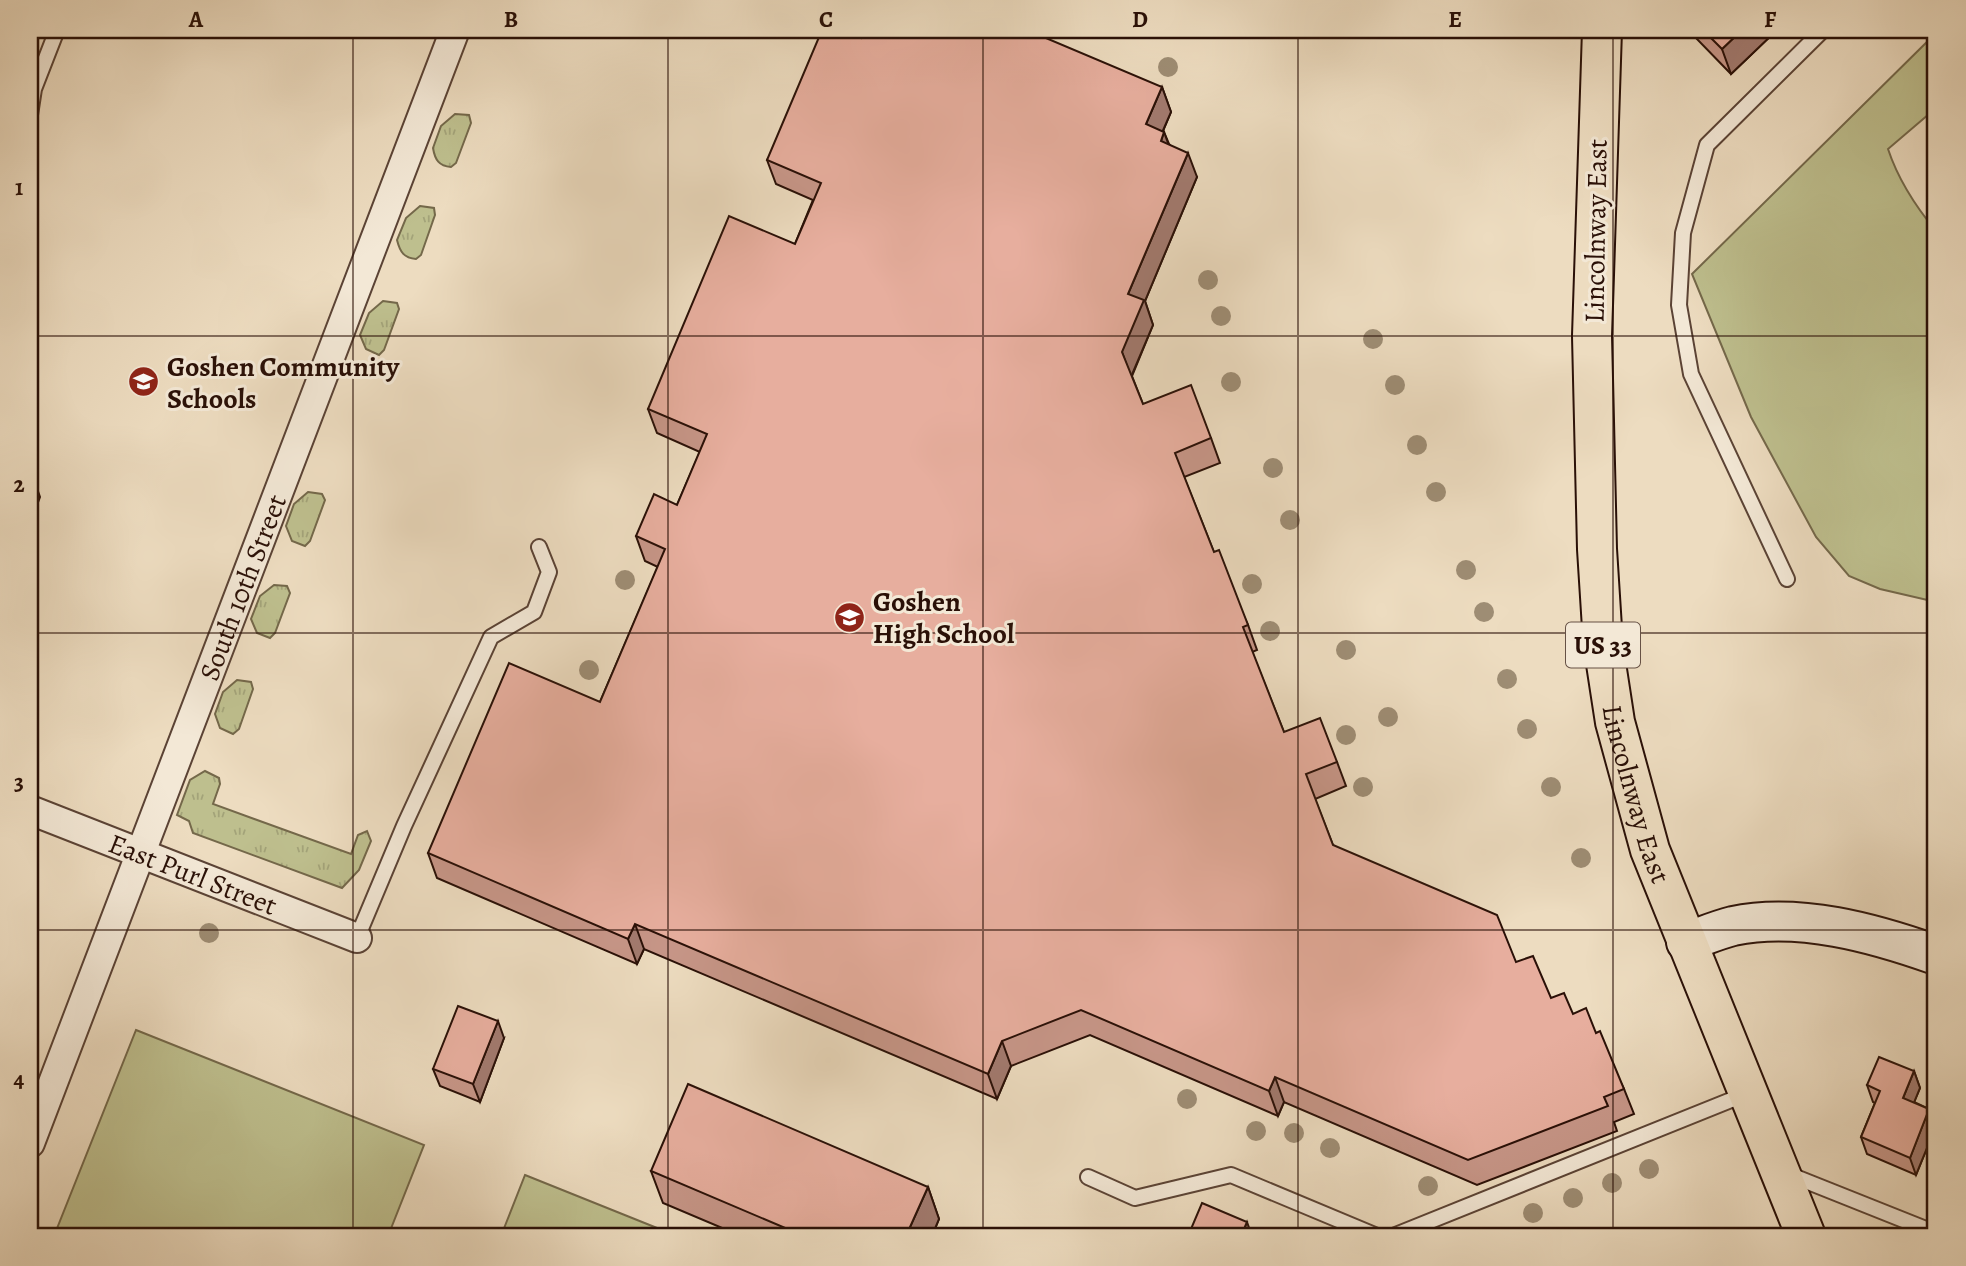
<svg xmlns="http://www.w3.org/2000/svg" width="1966" height="1266" viewBox="0 0 1966 1266" font-family="Alegreya,serif">
  <style>
    .grass { fill: url(#grass-tufts); stroke: #74684a; stroke-width: 2 }
    .garden { fill: #bebf8e; stroke: #74684a; stroke-width: 2 }
    .lines { fill: none; stroke-linecap: round; stroke-linejoin: round }
    .lane-casing { stroke: #5b4335; stroke-width: 18 }
    .street-casing { stroke: #5b4335; stroke-width: 32 }
    .secondary-casing { stroke: #2a1007; stroke-width: 42 }
    .highway-casing { stroke: #2a1007; stroke-width: 42 }
    .lane { stroke: #f3e8d6; stroke-width: 14 }
    .street { stroke: #f3e8d6; stroke-width: 28 }
    .secondary { stroke: #f3e8d6; stroke-width: 38 }
    .highway { stroke: #eddcc0; stroke-width: 38 }
    .tree { fill: #9e8d74 }
    .wall { fill: #c79688; stroke: #2a1007; stroke-width: 2 }
    .shaded-wall { fill: #a27a6f; stroke: #2a1007; stroke-width: 2 }
    .building { fill: #e7ae9e; stroke: #2a1007; stroke-width: 2 }
    .grid { fill: none; stroke: #2a1007; stroke-width: 2; stroke-opacity: 0.55 }
    .labels { text-anchor: middle; stroke-width: 6; stroke-linejoin: round; paint-order: stroke }
    .shield { fill: #f3e8d6; stroke: #665145; stroke-width: 2 }
    .shield-label { font-size: 26px; font-weight: bold; fill: #2a1007 }
    .street-label { font-size: 28px; fill: #2a1007; stroke: #f3e8d6 }
    .poi-label { font-size: 28px; font-weight: bold; fill: #2a1007; stroke: #f3e8d6; text-anchor: start }
    .neatline { fill: none; stroke: #2a1007; stroke-width: 2.5 }
    .grid-label { font-size: 23px; text-anchor: middle; font-weight: bold; fill: #2a1007 }
  </style>
  <defs>
    <pattern id="grass-tufts" width="24" height="20" patternUnits="userSpaceOnUse" patternTransform="scale(1.75)"><rect width="24" height="20" fill="#bebf8e"/><path d="M3 7l-1-3M5 7V3M7 7l1-3M15 17l-1-3M17 17v-4M19 17l1-3" fill="none" stroke="#a3a379"/></pattern>
  </defs>
  <rect width="100%" height="100%" fill="#eddcc0"/>
  <filter id="stains"><feTurbulence type="fractalNoise" baseFrequency=".00286" numOctaves="4"/><feColorMatrix values="0 0 0 0 .2 0 0 0 0 .09 0 0 0 0 .02 0 0 0 .5 -.17"/></filter>
  <radialGradient id="worn" r=".72"><stop offset=".6" stop-color="#630" stop-opacity="0"/><stop offset="1" stop-color="#630" stop-opacity=".3"/></radialGradient>
  <g class="grass">
    <path d="M455,114l14,1 2,8 -15,40 -5,4c-12,-1 -16,-7 -18,-19l8,-22z"/>
    <path d="M420,206l14,2 1,7 -14,40 -5,4c-12,-1 -16,-7 -19,-19l9,-22z"/>
    <polygon points="383,301 397,303 399,309 384,350 379,355 366,349 360,335 369,313"/>
    <polygon points="308,492 322,494 325,500 310,541 305,546 292,541 286,526 294,504"/>
    <polygon points="274,585 287,586 290,593 275,633 270,638 257,633 251,619 260,596"/>
    <polygon points="237,680 251,682 253,689 239,729 233,734 220,728 215,714 223,692"/>
    <polygon points="205,771 219,778 220,784 213,804 351,854 358,835 367,831 371,841 359,870 342,888 193,833 189,821 177,815 190,780"/>
  </g>
  <g class="garden">
    <path d="M1936,33v75l-48,41c10,30 28,58 48,82v371l-56,-13 -31,-13 -33,-39 -65,-120 -59,-143z"/>
    <polygon points="136,1030 424,1145 388,1236 54,1236"/>
    <polygon points="525,1175 677,1236 501,1236"/>
  </g>
  <g class="lines">
    <defs>
      <g id="lane">
        <polyline points="30,115 34,89 57,30"/>
        <polyline points="1787,579 1691,374 1679,305 1683,233 1707,145 1823,30"/>
        <polyline points="357,938 404,826 491,637 534,612 549,572 539,547"/>
        <polyline points="1788,1174 1936,1233"/>
        <polyline points="1088,1177 1135,1198 1231,1175 1377,1236"/>
        <polyline points="1393,1236 1746,1094"/>
      </g>
      <g id="street">
        <path id="s1" d="M30,810l327,128"/>
        <path id="s2" d="M30,1143l425,-1113"/>
      </g>
      <path id="secondary" d="M1686,942c15,-5 31,-12 47,-16 66,-14 141,7 203,29"/>
      <g id="highway">
        <path id="s3" d="M1602,30l-10,306 5,213 6,95 12,78 35,128 156,386"/>
      </g>
    </defs>
    <use href="#lane" class="lane-casing"/>
    <use href="#street" class="street-casing"/>
    <use href="#secondary" class="secondary-casing"/>
    <use href="#highway" class="highway-casing"/>
    <use href="#lane" class="lane"/>
    <use href="#street" class="street"/>
    <use href="#secondary" class="secondary"/>
    <use href="#highway" class="highway"/>
  </g>
  <g class="tree">
    <circle cx="1168" cy="67" r="10"/>
    <circle cx="1208" cy="280" r="10"/>
    <circle cx="1221" cy="316" r="10"/>
    <circle cx="1373" cy="339" r="10"/>
    <circle cx="1231" cy="382" r="10"/>
    <circle cx="1395" cy="385" r="10"/>
    <circle cx="1417" cy="445" r="10"/>
    <circle cx="1273" cy="468" r="10"/>
    <circle cx="1436" cy="492" r="10"/>
    <circle cx="1290" cy="520" r="10"/>
    <circle cx="1466" cy="570" r="10"/>
    <circle cx="625" cy="580" r="10"/>
    <circle cx="1252" cy="584" r="10"/>
    <circle cx="1484" cy="612" r="10"/>
    <circle cx="1270" cy="631" r="10"/>
    <circle cx="1346" cy="650" r="10"/>
    <circle cx="589" cy="670" r="10"/>
    <circle cx="1507" cy="679" r="10"/>
    <circle cx="1388" cy="717" r="10"/>
    <circle cx="1527" cy="729" r="10"/>
    <circle cx="1346" cy="735" r="10"/>
    <circle cx="1363" cy="787" r="10"/>
    <circle cx="1551" cy="787" r="10"/>
    <circle cx="1581" cy="858" r="10"/>
    <circle cx="209" cy="933" r="10"/>
    <circle cx="1187" cy="1099" r="10"/>
    <circle cx="1256" cy="1131" r="10"/>
    <circle cx="1294" cy="1133" r="10"/>
    <circle cx="1330" cy="1148" r="10"/>
    <circle cx="1649" cy="1169" r="10"/>
    <circle cx="1612" cy="1183" r="10"/>
    <circle cx="1428" cy="1186" r="10"/>
    <circle cx="1573" cy="1198" r="10"/>
    <circle cx="1533" cy="1213" r="10"/>
  </g>
  <g class="wall">
    <polygon points="1691,30 1777,30 1731,74 1693,35"/>
    <polygon points="861,38 1162,87 1171,112 1163,131 1164,132 1169,144 1197,177 1145,301 1153,325 1132,376 1143,404 1211,438 1220,463 1184,477 1214,552 1248,625 1257,650 1252,652 1284,732 1337,762 1346,786 1315,799 1333,845 1516,962 1551,998 1596,1033 1624,1089 1634,1114 1614,1122 1617,1131 1477,1185 1284,1102 1278,1116 1090,1035 1011,1066 997,1099 644,949 637,964 437,878 428,853 600,702 658,567 645,561 636,536 677,505 700,452 657,433 648,409 795,244 813,200 776,184 767,160"/>
    <polygon points="504,1038 480,1102 440,1086 433,1069"/>
    <polygon points="1914,1071 1920,1088 1914,1102 1929,1109 1936,1126 1916,1175 1867,1154 1861,1137 1875,1103 1873,1102 1867,1085"/>
    <polygon points="651,1171 928,1187 939,1219 932,1236 741,1236 663,1203"/>
  </g>
  <g class="shaded-wall">
    <polygon points="1742,30 1777,30 1731,74 1722,49"/>
    <polygon points="1162,87 1171,112 1155,149 1146,124"/>
    <polygon points="1164,132 1173,157 1161,141"/>
    <polygon points="1188,153 1197,177 1145,301 1153,325 1131,377 1122,352 1128,294"/>
    <polygon points="30,468 40,497 30,524"/>
    <polygon points="635,924 644,949 637,964 628,939"/>
    <polygon points="498,1021 504,1038 480,1102 473,1084"/>
    <polygon points="1002,1041 1011,1066 997,1099 988,1074"/>
    <polygon points="1914,1071 1920,1088 1909,1115 1903,1098"/>
    <polygon points="1275,1077 1284,1102 1278,1116 1269,1091"/>
    <polygon points="1929,1109 1936,1126 1916,1175 1910,1158"/>
    <polygon points="928,1187 939,1219 932,1236 906,1236"/>
    <polygon points="1247,1222 1252,1236 1241,1236"/>
  </g>
  <g class="building">
    <polygon points="822,30 842,30 861,38 865,30 1027,30 1162,87 1146,124 1164,132 1161,141 1188,153 1128,294 1144,300 1122,352 1143,404 1191,385 1211,438 1175,453 1214,552 1219,550 1248,625 1243,627 1284,732 1320,718 1337,762 1306,774 1333,845 1497,915 1516,962 1533,956 1551,998 1564,993 1573,1014 1586,1008 1596,1033 1600,1031 1624,1089 1604,1097 1608,1106 1468,1160 1275,1077 1269,1091 1081,1010 1002,1041 988,1074 635,924 628,939 428,853 509,663 600,702 665,549 636,536 654,494 677,505 707,434 648,409 729,216 795,244 821,183 767,160"/>
    <polygon points="1703,30 1742,30 1722,49"/>
    <polygon points="458,1006 498,1021 473,1084 433,1069"/>
    <polygon points="1879,1057 1914,1071 1903,1098 1929,1109 1910,1158 1861,1137 1880,1091 1867,1085"/>
    <polygon points="688,1084 928,1187 906,1236 804,1236 651,1171"/>
    <polygon points="1202,1203 1247,1222 1241,1236 1188,1236"/>
  </g>
  <path class="grid" d="M353,30v1206M668,30v1206M983,30v1206M1298,30v1206M1613,30v1206M30,336h1906M30,633h1906M30,930h1906"/>
  <defs>
    <symbol id="school-disc" viewBox="-11 -11 22 22"><circle r="9.5" fill="#8f2418" stroke="#f3e8d6"/><path d="M0-5L7-2L0 1L-7-2ZM-4 1L0 2.5L4 1V4Q0 6-4 4Z" fill="#fff"/></symbol>
  </defs>
  <g fill-rule="evenodd">
    <use href="#school-disc" x="126" y="364" width="35" height="35"/>
    <use href="#school-disc" x="832" y="600" width="35" height="35"/>
  </g>
  <g class="labels">
    <rect class="shield" x="1566" y="622.5" width="74" height="45" rx="5"/>
    <g class="shield-label">
      <text x="1603" y="654">US 33</text>
    </g>
    <g class="street-label">
      <text transform="translate(1595 231) rotate(-89)" y="10">Lincolnway East</text>
      <text dy="10" stroke="none"><textPath href="#s2" startOffset="595">South 10th Street</textPath></text>
      <text dy="10" stroke="none"><textPath href="#s3" startOffset="768">Lincolnway East</textPath></text>
      <text dy="10" stroke="none"><textPath href="#s1" startOffset="175">East Purl Street</textPath></text>
    </g>
    <g class="poi-label">
      <text x="167" y="376">Goshen Community<tspan x="167" dy="32">Schools</tspan></text>
      <text x="873" y="611">Goshen<tspan x="873" dy="32">High School</tspan></text>
    </g>
  </g>
  <rect width="1966" height="1266" fill="none" stroke="#eddcc0" stroke-width="77"/>
  <rect x="38" y="38" width="1889" height="1190" class="neatline"/>
  <g class="grid-label">
    <text x="196" y="27">A</text>
    <text x="511" y="27">B</text>
    <text x="826" y="27">C</text>
    <text x="1140" y="27">D</text>
    <text x="1455" y="27">E</text>
    <text x="1770" y="27">F</text>
    <text x="19" y="195">1</text>
    <text x="19" y="492">2</text>
    <text x="19" y="790">3</text>
    <text x="19" y="1087">4</text>
  </g>
  <rect width="100%" height="100%" filter="url(#stains)"/>
  <rect width="100%" height="100%" fill="url(#worn)"/>
</svg>
